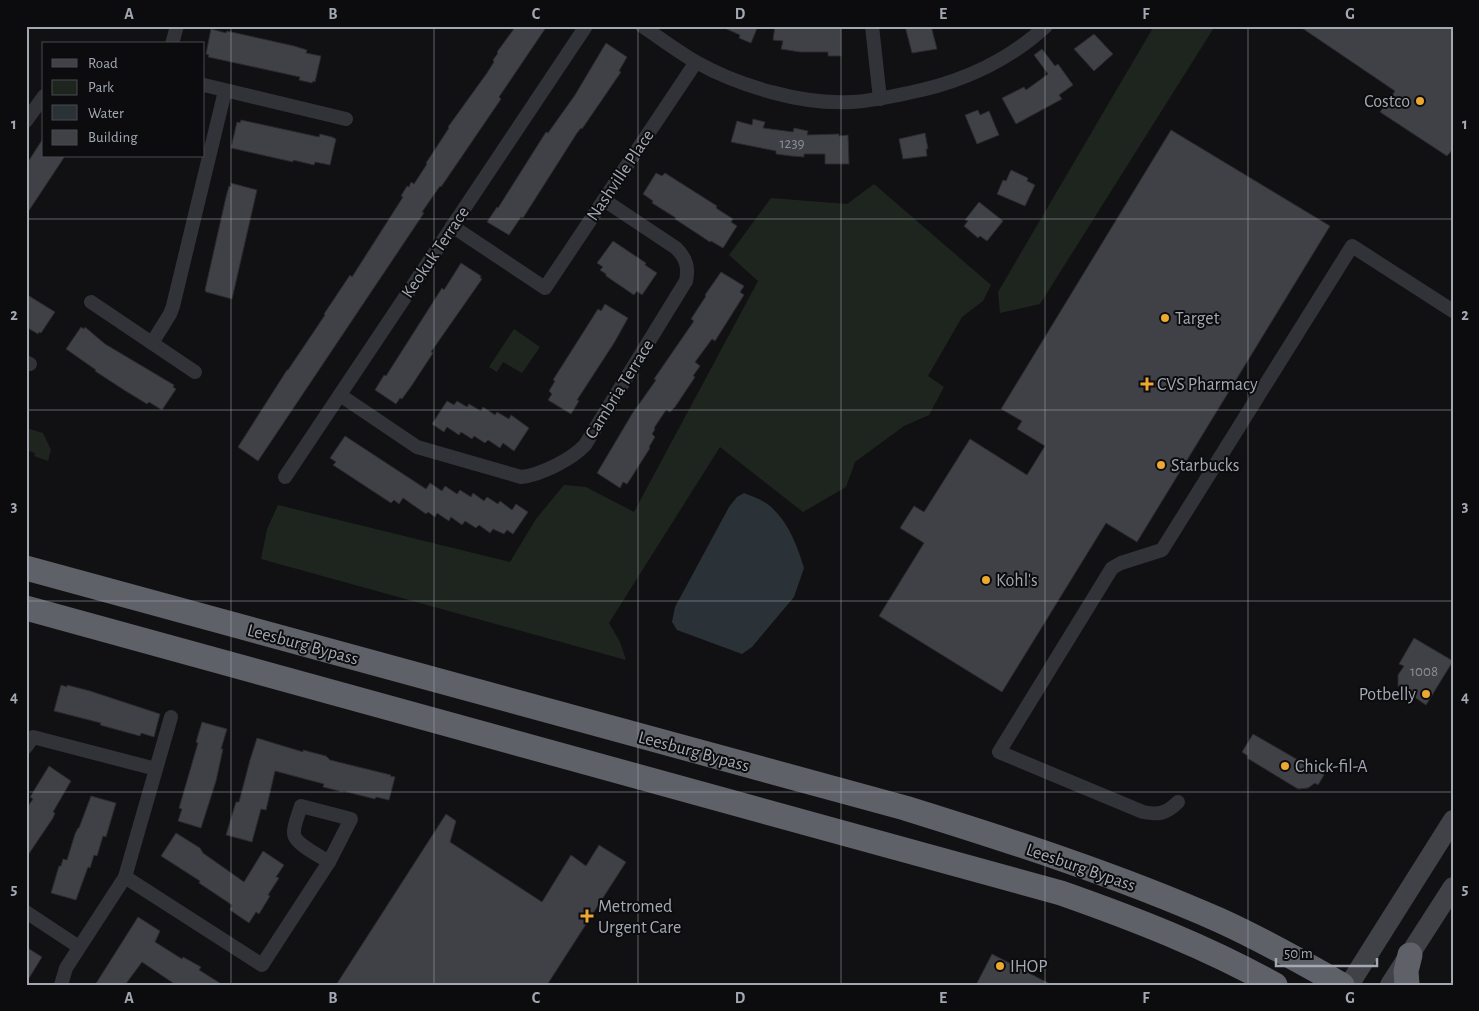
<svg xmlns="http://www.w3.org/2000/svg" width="1479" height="1011" viewBox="0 0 1479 1011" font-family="'Alegreya Sans',sans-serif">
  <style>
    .green { fill: #1e251e }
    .water { fill: #2a3238 }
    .building { fill: #404146; stroke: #2b2b2f }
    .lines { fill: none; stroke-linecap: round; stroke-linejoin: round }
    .street { stroke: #323338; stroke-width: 14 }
    .secondary { stroke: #404248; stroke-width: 20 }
    .highway { stroke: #5f6168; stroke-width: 25 }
    .grid { fill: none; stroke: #a3a8b3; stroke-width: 1; stroke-opacity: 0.55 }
    .poi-dot { fill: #eca830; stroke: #0c0c0e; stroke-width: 2 }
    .labels { text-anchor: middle; stroke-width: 4; stroke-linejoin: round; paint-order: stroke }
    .number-label { font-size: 15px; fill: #8a8e98 }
    .poi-label { font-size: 18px; fill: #a3a8b3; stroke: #0c0c0e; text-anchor: start }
    .street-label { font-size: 18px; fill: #a3a8b3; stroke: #0c0c0e }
    .neatline { fill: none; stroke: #a3a8b3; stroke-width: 2 }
    .grid-label { font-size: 16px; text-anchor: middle; font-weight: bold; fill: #a3a8b3 }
  </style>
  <rect width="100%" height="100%" fill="#111113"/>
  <g class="green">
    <polygon points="1154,26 1215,26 1040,304 1000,313 998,292"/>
    <polygon points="874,184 991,285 983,301 962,317 928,376 944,387 929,415 904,426 855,462 846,487 803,512 720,447 609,623 620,642 626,660 261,559 267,529 278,505 510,562 536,519 564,485 586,487 634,512 758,281 729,255 771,198 847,204"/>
    <polygon points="514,329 540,347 522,373 503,362 497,372 489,367"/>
    <polygon points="26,428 43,433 51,450 48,461 34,456 35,453 26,450"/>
  </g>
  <path class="water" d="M744,493c7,3 16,6 22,10 21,15 31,42 38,65l-10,29 -42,50 -10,7 -65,-24 -5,-8 3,-15 54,-100 8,-10z"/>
  <g class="building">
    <polygon points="516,26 547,26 499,97 501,99 441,187 440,186 422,212 424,213 258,461 238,447 287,370 288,370 325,315 324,314 350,275 352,277 403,197 401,196 407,186 409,187 411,182 414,184 427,164 426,163 449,128 448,127 487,73 494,62 493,60 498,53 497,52"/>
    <polygon points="720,26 758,26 751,43 739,38 740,35"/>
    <polygon points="775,26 841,26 841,56 828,56 828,52 800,52 781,49 783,41 773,40"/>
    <polygon points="905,26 931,26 937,49 912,53"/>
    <polygon points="1299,26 1453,26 1453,149 1447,156 1380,112 1395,91"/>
    <polygon points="211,29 226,33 227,31 294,46 307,50 306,53 321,56 315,82 313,81 312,83 299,80 300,77 208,57 209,55 206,54"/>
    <polygon points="1094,34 1113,54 1094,71 1074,49"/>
    <polygon points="606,43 627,57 619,71 621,72 582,129 581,128 577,133 523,218 521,217 509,235 487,222 497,207 498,208 546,132 548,133 575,95"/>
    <polygon points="1042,49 1055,66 1058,64 1073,85 1059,95 1062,99 1016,124 1002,98 1024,87 1026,90 1048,74 1034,55"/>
    <polygon points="978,110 980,115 989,111 999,135 977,144 965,115"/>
    <polygon points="753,119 765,122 763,128 793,132 794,128 808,131 807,135 839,134 839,136 848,135 849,164 825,164 825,154 804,154 804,157 791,156 776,154 776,151 731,142 737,121 752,125"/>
    <polygon points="241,120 319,137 320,134 332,137 336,139 330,165 315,162 314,165 293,160 293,162 231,148 237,122 240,123"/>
    <polygon points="1171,130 1330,226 1137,542 1106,523 1002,692 879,616 924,543 900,528 914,506 924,512 970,439 1027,475 1045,446 1017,429 1022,421 1001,409"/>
    <polygon points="925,133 928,149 926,149 927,156 903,159 899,139"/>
    <polygon points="44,137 44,156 65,156 26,215 26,165"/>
    <polygon points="1011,170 1028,178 1027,181 1035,185 1025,206 997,194 1003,180 1006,181"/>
    <polygon points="656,173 662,176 665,173 717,206 716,208 733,219 731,222 737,226 723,248 711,241 710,242 675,219 676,218 652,203 653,201 643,194"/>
    <polygon points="231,183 257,190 232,299 206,292 205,290 226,197 229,186 231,187"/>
    <polygon points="979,202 1003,221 987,241 980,236 978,238 964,226 968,221 965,220"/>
    <polygon points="613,241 646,263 645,265 657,273 642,295 637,291 634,295 606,276 606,274 600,270 603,267 597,263"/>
    <polygon points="461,263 481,276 480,278 482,279 431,352 433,353 412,385 402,399 400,398 396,404 375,390 384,375 386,376 442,288 444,290"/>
    <polygon points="721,272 744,286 740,292 744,295 715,341 712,339 695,362 700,366 693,376 695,377 675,407 670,412 666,410 654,428 655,429 652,434 655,437 649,447 650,448 631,478 627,484 623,482 620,488 597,473 632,414 656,380 654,379 694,321 691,319 706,296 705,295"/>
    <polygon points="26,294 55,312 41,333 39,332 38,334 26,327"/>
    <polygon points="605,304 628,318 614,343 577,400 579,401 571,414 548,400 552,394 549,391 555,381 553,380 598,309 601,311"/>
    <polygon points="81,327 84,329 85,327 105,344 174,385 173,387 176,389 162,410 149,402 147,404 124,390 95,371 96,370 66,349"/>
    <polygon points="447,401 454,405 457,401 467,407 469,404 481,411 483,407 495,415 497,412 509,419 511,415 529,428 514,451 503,443 500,448 488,440 485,443 474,436 472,439 461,432 459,435 447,427 444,432 432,424"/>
    <polygon points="345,436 426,489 430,483 442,491 445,486 457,494 460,490 471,497 473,493 484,501 487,497 498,504 500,501 512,510 516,504 528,512 513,534 507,530 504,534 493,529 490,533 479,525 476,528 465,521 462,525 451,517 449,521 437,513 435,517 428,512 426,514 403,498 399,504 394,500 391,503 333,465 336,462 330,458"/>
    <polygon points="1414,638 1453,661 1426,705 1398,686 1398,675 1404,666 1399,664"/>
    <polygon points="61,685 67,687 67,685 90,691 160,714 154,737 141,733 140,736 100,725 101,723 54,711"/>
    <polygon points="202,722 227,729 221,749 223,749 216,781 201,828 178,821 182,809 179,808 198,743 196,742"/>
    <polygon points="1253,734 1324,775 1318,785 1315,783 1308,788 1298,789 1247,758 1248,756 1242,752"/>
    <polygon points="257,738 303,752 303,750 326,756 330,760 391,775 390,776 395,777 389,800 376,797 375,799 343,791 343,792 323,787 324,784 275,771 266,810 261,809 252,842 226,835 236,802 239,802 250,760"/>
    <polygon points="49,766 71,781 53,812 55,813 53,818 26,858 26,809 33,799 30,797"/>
    <polygon points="91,796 116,803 106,837 103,836 97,856 94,855 90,868 88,867 76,900 51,893 59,866 61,866 63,859 67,860 75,834 78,828 79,828"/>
    <polygon points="446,814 456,821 450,842 542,902 571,855 586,866 599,845 626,862 547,985 336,985"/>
    <polygon points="176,833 200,848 203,853 244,882 263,851 284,865 276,877 279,878 268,895 270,896 259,914 256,912 249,923 230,910 232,905 199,883 200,881 161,856"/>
    <polygon points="138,917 160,931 155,942 182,959 183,957 201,967 199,970 223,985 176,985 142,962 125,985 95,985"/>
    <polygon points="26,947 42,957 26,983"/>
    <polygon points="992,954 1052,985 976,985"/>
  </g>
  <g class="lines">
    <g class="street">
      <path d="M642,26c18,12 35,25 54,36 43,24 106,43 156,40 19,-1 38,-5 56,-9 52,-10 99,-31 138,-67"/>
      <polyline points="872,26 880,99"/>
      <polyline points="172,44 177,26"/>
      <polyline points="204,85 346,119"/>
      <polyline points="26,121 44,96"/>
      <polyline points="452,226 545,288 696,62"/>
      <polyline points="91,302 195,372"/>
      <polyline points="152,343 170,314 173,306 225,91"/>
      <polyline points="26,362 30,364"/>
      <path d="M340,395l77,52 104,30c20,-2 51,-18 64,-32l101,-164c3,-14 0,-23 -10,-33l-72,-48"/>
      <polyline points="285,477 586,26"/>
      <polyline points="26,747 33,737 156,769"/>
      <path d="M1178,802c-12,12 -20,13 -35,10l-144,-60 113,-184 9,-5 41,-13 190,-304 101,65"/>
      <path d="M301,806l50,13 -22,43c-9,-6 -34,-18 -35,-28 -1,-9 5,-20 7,-28z"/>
      <polyline points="125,877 262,965 329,862"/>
      <polyline points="26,912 79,947"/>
      <polyline points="61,985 66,968 125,877 171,717"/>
    </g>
    <g class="secondary">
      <polyline points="1349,985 1453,820"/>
      <polyline points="1390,985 1453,887"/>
    </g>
    <g class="highway">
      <path d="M26,568l879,240c106,33 212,67 314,112 42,19 83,42 123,65"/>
      <path d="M26,608l1035,285c74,26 146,54 214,92"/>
      <polyline points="1407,985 1406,971 1410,955"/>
    </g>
  </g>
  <path class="grid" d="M231,26v959M434,26v959M638,26v959M841,26v959M1045,26v959M1248,26v959M26,219h1427M26,410h1427M26,601h1427M26,792h1427"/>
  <g class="poi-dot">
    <circle cx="1420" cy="101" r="5"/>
    <circle cx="1165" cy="318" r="5"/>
    <path d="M1144.5 376.5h5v5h5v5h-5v5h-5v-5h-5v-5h5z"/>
    <circle cx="1161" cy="465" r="5"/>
    <circle cx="986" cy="580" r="5"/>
    <circle cx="1426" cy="694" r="5"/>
    <circle cx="1285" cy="766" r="5"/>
    <path d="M584.5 908.5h5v5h5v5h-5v5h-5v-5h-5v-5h5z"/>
    <circle cx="1000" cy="966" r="5"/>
  </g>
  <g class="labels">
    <g class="number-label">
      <text x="792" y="148">1239</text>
      <text x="1424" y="676">1008</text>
    </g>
    <g class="poi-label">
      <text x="1410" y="107" text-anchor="end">Costco</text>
      <text x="1175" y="324">Target</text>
      <text x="1157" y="390">CVS Pharmacy</text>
      <text x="1171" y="471">Starbucks</text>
      <text x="996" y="586">Kohl's</text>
      <text x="1416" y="700" text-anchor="end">Potbelly</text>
      <text x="1295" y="772">Chick-fil-A</text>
      <text x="598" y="912">Metromed<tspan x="598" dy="21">Urgent Care</tspan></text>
      <text x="1010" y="972">IHOP</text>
    </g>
    <g class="street-label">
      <text transform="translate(620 175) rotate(-56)" y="6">Nashville Place</text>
      <text transform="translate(435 252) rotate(-56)" y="6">Keokuk Terrace</text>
      <text transform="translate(619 389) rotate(-58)" y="6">Cambria Terrace</text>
      <text transform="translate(303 644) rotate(15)" y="6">Leesburg Bypass</text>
      <text transform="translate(694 751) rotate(15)" y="6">Leesburg Bypass</text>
      <text transform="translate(1081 867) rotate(19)" y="6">Leesburg Bypass</text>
    </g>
  </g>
  <rect width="1479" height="1011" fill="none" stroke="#0c0c0e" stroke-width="55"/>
  <rect x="42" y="42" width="162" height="115" fill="#0c0c0e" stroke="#484a50"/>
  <rect x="52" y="59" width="25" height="8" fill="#404248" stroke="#484a50"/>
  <text x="88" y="68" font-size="15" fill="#a3a8b3">Road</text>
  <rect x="52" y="80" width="25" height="15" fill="#1e251e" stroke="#484a50"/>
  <text x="88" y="92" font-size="15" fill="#a3a8b3">Park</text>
  <rect x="52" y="105" width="25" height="15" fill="#2a3238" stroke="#484a50"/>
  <text x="88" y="118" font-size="15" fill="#a3a8b3">Water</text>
  <rect x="52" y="130" width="25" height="15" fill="#404146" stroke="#484a50"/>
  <text x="88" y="142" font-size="15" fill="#a3a8b3">Building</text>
  <path d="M1276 958v8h101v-8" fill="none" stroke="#a3a8b3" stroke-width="2.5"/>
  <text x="1284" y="958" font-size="15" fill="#a3a8b3" stroke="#0c0c0e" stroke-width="4" paint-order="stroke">50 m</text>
  <rect x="28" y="28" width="1424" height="956" class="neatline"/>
  <g class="grid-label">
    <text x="129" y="19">A</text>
    <text x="333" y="19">B</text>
    <text x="536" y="19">C</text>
    <text x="740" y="19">D</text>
    <text x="943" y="19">E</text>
    <text x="1146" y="19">F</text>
    <text x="1350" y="19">G</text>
    <text x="14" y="129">1</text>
    <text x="1465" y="129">1</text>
    <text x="14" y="320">2</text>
    <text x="1465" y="320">2</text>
    <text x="14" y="511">3</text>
    <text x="1465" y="511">3</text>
    <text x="14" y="702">4</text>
    <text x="1465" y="702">4</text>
    <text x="14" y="894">5</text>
    <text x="1465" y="894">5</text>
    <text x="129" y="1003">A</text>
    <text x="333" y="1003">B</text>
    <text x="536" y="1003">C</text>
    <text x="740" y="1003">D</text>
    <text x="943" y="1003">E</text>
    <text x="1146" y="1003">F</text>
    <text x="1350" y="1003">G</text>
  </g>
</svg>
